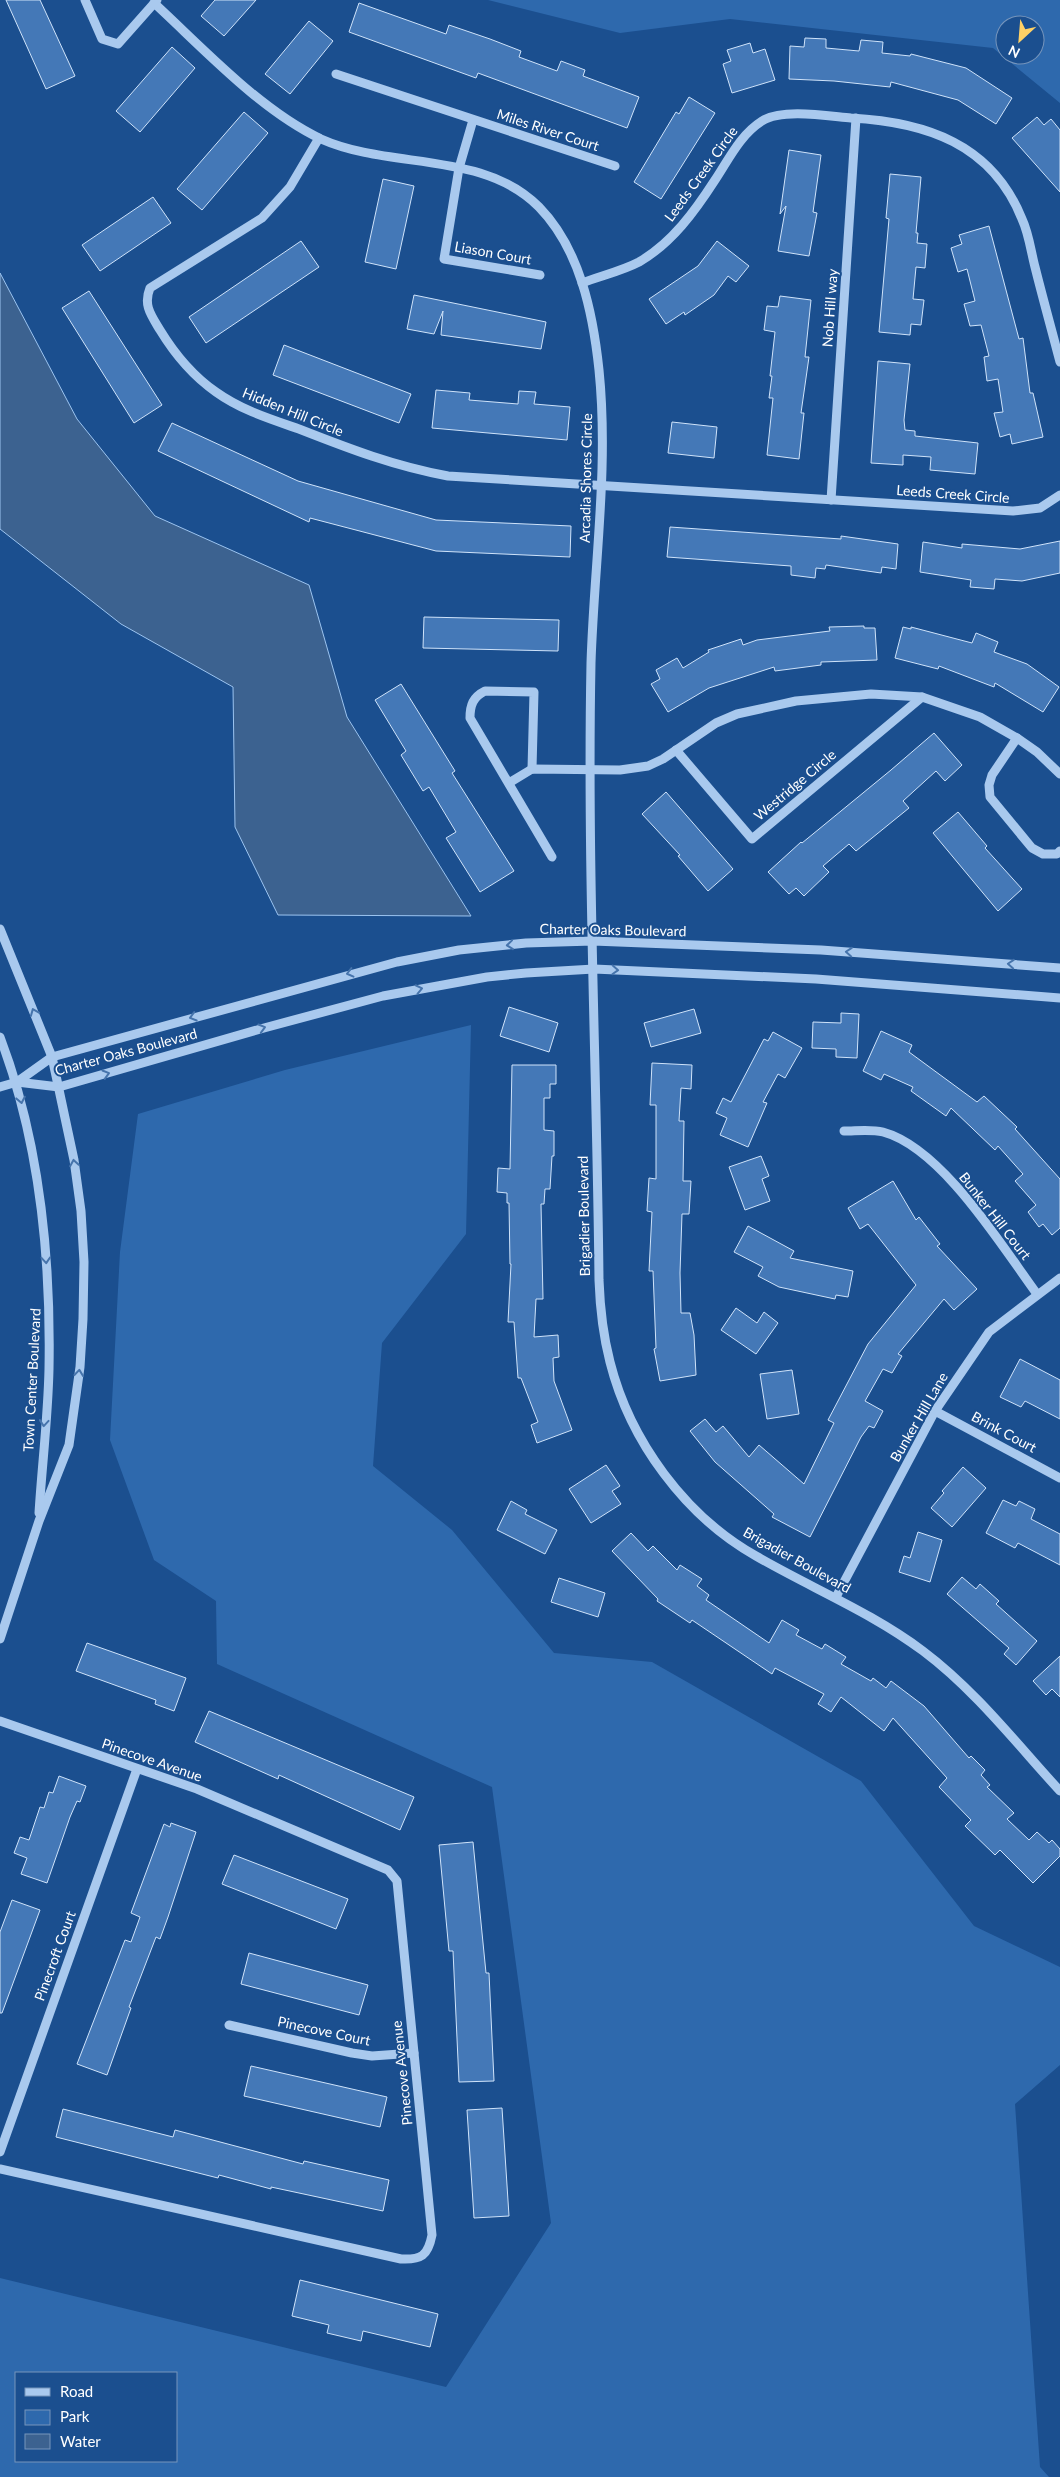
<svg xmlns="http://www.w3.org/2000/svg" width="1060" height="2477" viewBox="0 0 1060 2477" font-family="Lato,sans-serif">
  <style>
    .green { fill: #2e69ad; fill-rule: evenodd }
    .water { fill: #3c6290; stroke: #9cc4f0 }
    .building { fill: #4478b7; stroke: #cfe3fa }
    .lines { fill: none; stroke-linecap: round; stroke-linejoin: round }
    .minor { stroke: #a9c9ee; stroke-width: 9 }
    .oneway { stroke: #4674ac }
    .labels { text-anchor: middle; stroke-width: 4; stroke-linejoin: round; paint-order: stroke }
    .street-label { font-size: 14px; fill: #fff; stroke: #1b4f8f }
  </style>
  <rect width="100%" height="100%" fill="#1b4f8f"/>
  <g class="green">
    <path d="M488,0h572v103l-67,-55 -263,-29 -110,14zM1005,25h30v30h-30z"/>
    <path d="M471,1025l-5,209 -84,109 -9,123 79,64 102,123 98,9 209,119 113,145 86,41v98l-45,39 25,363 9,10h-1049v-199l446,109 105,-164 -59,-436 -275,-123 -1,-63 -62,-41 -44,-120 10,-188 18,-138 147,-44zM16,2373h160v88h-160z"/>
  </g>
  <polygon class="water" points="0,273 77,419 155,516 309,585 347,717 471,916 278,915 235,827 233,687 121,624 0,529"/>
  <g class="building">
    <polygon points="6,0 40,0 75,76 46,89"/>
    <polygon points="215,0 256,0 224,36 201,16"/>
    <polygon points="359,3 446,34 449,25 490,39 521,51 519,57 557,71 561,61 585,70 583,76 639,97 627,128 478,73 476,78 349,32"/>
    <polygon points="309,21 333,41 290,94 265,74"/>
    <polygon points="805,38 826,39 826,48 859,51 861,40 883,42 882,53 910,56 911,54 966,68 1012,98 996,124 958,100 891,82 890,87 834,81 789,79 790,46 804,47"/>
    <polygon points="750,43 753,53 765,49 775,80 732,93 723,64 731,61 727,50"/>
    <polygon points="172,47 195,68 140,132 116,111"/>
    <polygon points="689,97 715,113 661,199 634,182 676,112 679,114"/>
    <polygon points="244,112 268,133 202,210 177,189"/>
    <polygon points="1037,117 1044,125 1051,119 1060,130 1060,192 1012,138"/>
    <polygon points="789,150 821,155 813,212 817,213 809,256 778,251 786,206 780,214"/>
    <polygon points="890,174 921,177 916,233 918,233 917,243 927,244 925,268 916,267 913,299 924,300 921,325 911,324 910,335 879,332 889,219 886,218"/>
    <polygon points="383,179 414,186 396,269 365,262"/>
    <polygon points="153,197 171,223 100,271 82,245"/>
    <polygon points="989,226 1019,339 1023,338 1030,393 1033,393 1043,437 1012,444 1010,434 1000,437 994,413 1003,412 998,379 987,381 984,357 989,356 981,325 970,326 964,304 975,301 967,269 958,272 951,248 962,244 959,235"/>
    <polygon points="301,241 319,267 206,343 189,317"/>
    <polygon points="717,241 749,266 736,282 728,276 714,295 685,315 684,312 666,324 649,299 698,266"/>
    <polygon points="89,291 162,405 134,423 62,308"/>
    <polygon points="414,295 546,322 541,349 441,335 443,311 434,334 407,329"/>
    <polygon points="780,296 811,300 805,357 809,357 801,413 804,413 799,459 767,455 773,398 769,398 772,376 770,376 775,332 764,330 767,306 778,307"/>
    <polygon points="284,345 411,394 399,423 273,375"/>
    <polygon points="878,361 910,364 904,420 905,430 915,431 915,436 978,443 975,474 930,470 931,457 903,455 903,465 871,463"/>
    <polygon points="436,390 470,393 469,400 518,404 519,391 536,392 534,404 570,407 567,440 432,428"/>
    <polygon points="672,422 717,427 714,458 668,453"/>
    <polygon points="172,423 298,481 436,520 571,526 570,557 436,551 310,518 309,522 158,451"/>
    <polygon points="670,527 841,539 841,536 898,544 896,569 882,567 881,573 826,565 825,569 816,568 815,578 791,575 791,566 667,557"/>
    <polygon points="1060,541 1060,573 1022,581 995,579 994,589 970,587 971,580 920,572 923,542 962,548 962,544 1020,549"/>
    <polygon points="424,617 559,620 558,651 423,648"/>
    <polygon points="864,626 864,628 875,628 877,660 821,662 821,665 775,671 774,667 709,688 668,712 651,684 660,679 656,670 677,658 683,668 709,652 708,650 741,639 743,645 757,640 830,631 829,627"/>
    <polygon points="903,627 911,629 911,627 972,643 976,633 998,642 994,652 1027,664 1059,687 1043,712 995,683 994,687 939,666 938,669 895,658"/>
    <polygon points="401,684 455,771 452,773 514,871 480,892 446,838 456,832 429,787 423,791 401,755 406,751 375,700"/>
    <polygon points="934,733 962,765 945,781 936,771 903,801 909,808 856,851 849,844 823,866 829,872 804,896 796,888 789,894 768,872 801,842 802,843 891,770"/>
    <polygon points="666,792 733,869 708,891 678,856 680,855 642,814"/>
    <polygon points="958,812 987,846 985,848 1022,889 998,911 933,833"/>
    <polygon points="509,1007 558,1023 549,1052 500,1036"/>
    <polygon points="694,1009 701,1033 651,1047 644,1023"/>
    <polygon points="841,1013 859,1014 857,1058 836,1057 836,1049 812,1048 813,1022 841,1023"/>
    <polygon points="881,1031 912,1045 909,1052 977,1102 984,1096 1017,1127 1015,1129 1060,1179 1060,1228 1052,1235 1043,1224 1039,1227 1028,1212 1036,1205 1015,1181 1023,1174 998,1146 995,1150 951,1108 946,1116 911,1091 913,1087 884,1074 881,1080 863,1071"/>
    <polygon points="773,1032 802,1048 785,1078 778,1074 763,1102 767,1103 748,1147 720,1135 727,1118 716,1113 723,1098 731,1102 764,1039 768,1041"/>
    <polygon points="652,1063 692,1065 691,1089 681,1088 679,1121 684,1121 683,1181 691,1181 689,1214 682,1214 680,1273 681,1313 690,1313 694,1335 696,1375 660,1381 654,1349 656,1348 653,1271 649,1271 652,1212 647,1211 649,1178 656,1179 656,1105 650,1105"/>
    <polygon points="512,1065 556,1065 556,1084 550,1084 550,1098 544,1098 544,1130 554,1131 554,1156 552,1156 550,1189 545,1189 544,1204 541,1204 543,1299 536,1299 534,1337 558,1335 559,1357 553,1358 554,1381 572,1430 537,1443 531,1425 538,1422 521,1378 518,1378 514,1322 508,1322 511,1264 510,1264 509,1203 507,1203 507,1193 497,1192 498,1168 510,1169"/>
    <polygon points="761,1156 769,1176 762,1179 770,1201 745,1210 729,1167"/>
    <polygon points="893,1181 916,1220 919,1217 940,1244 937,1246 977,1289 954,1310 944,1299 898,1354 902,1356 892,1373 883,1369 865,1401 883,1411 874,1428 869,1426 861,1437 810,1537 772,1517 774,1514 715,1462 690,1431 705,1419 716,1432 723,1426 749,1457 759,1445 804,1484 834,1423 828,1420 868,1344 916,1285 868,1224 860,1229 848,1208"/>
    <polygon points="748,1226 794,1251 790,1258 853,1271 848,1297 836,1295 835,1299 779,1287 758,1276 763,1267 734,1252"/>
    <polygon points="736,1308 757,1323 764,1312 778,1323 756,1354 721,1330"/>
    <polygon points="1020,1359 1060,1380 1060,1419 1025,1401 1021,1407 1000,1397"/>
    <polygon points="792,1370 799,1414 767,1419 760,1374"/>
    <polygon points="606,1465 620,1486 612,1491 621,1504 591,1523 569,1489"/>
    <polygon points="963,1467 986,1488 952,1527 931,1508 944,1493 942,1491"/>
    <polygon points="1003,1500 1016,1506 1019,1501 1035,1509 1031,1519 1060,1534 1060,1565 1018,1543 1015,1548 986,1533"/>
    <polygon points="511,1501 527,1510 525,1514 557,1530 545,1554 497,1530"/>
    <polygon points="918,1532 942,1540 930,1582 899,1572 904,1556 910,1558"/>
    <polygon points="631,1533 648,1551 653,1546 677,1570 680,1565 702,1579 697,1586 709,1595 706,1600 769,1643 782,1620 799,1630 796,1635 822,1649 825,1644 846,1657 841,1664 871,1681 873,1678 886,1688 891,1681 924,1706 969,1758 971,1756 985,1770 981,1775 990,1785 987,1787 1014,1813 1007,1819 1029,1840 1037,1832 1049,1843 1052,1840 1060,1849 1060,1856 1033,1883 1000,1850 995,1855 965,1826 971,1820 939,1787 947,1778 893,1718 884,1731 841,1697 831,1712 818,1704 824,1694 775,1668 772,1674 692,1620 690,1623 657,1601 658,1599 612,1551"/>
    <polygon points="962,1577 976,1589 980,1584 999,1601 996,1604 1037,1641 1016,1665 1004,1654 1009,1648 947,1594"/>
    <polygon points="559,1578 605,1593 598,1617 551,1602"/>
    <polygon points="87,1643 186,1678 174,1711 155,1704 156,1700 76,1671"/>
    <polygon points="1060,1656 1060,1697 1052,1689 1046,1695 1033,1681"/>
    <polygon points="209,1711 414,1797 400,1830 279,1775 278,1779 195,1742"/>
    <polygon points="59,1776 86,1786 80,1802 77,1801 70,1817 47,1883 21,1874 27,1858 14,1853 20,1837 29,1840 40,1807 44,1808 49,1792 53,1793"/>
    <polygon points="171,1823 196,1832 168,1917 160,1939 156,1937 129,2007 131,2008 107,2075 77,2064 125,1940 131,1942 140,1917 131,1913 164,1824 170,1827"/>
    <polygon points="473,1842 486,1973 489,1973 494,2081 459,2082 453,1951 449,1951 439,1845"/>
    <polygon points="234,1855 348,1899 336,1929 222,1884"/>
    <polygon points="12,1900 40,1910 2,2013 0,2013 0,1932"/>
    <polygon points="249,1953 368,1985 359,2015 241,1984"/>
    <polygon points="251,2066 387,2097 380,2127 244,2096"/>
    <polygon points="502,2108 509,2216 474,2218 467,2110"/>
    <polygon points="63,2109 173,2137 175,2130 303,2164 304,2161 389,2180 383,2211 271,2187 271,2189 219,2175 218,2178 56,2137"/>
    <polygon points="300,2280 438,2314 430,2347 363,2331 361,2341 327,2333 329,2325 292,2316"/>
  </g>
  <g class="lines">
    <g class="minor">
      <polyline points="85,0 102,39 118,44 157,0"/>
      <path d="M154,3c50,46 106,107 167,136 69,31 162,11 218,68 41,42 54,106 60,163 10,98 -5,195 -8,293 -4,206 6,412 8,617 1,28 4,55 11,82 20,79 75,154 146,194 55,32 115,56 167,95 52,39 93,92 137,140"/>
      <polyline points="336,74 615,166"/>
      <polyline points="473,120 459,168 444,259 540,275"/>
      <path d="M319,138l-29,49 -28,31 -112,70c-7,17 1,27 10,42 14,23 33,46 56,62 25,18 54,27 83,37 51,20 95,37 149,47l565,35 27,-3 20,-13"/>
      <path d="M582,283c18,-7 40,-12 57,-21 33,-19 56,-51 76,-82 14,-21 25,-45 47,-59 20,-13 66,-5 89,-3 75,4 141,26 171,101 7,15 9,33 13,48 8,32 17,64 25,95"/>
      <polyline points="831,500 856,118"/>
      <polyline points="1017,738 992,775 989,785 990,797 1032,848 1043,854 1057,854 1060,851"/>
      <polyline points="676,750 752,839 922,697"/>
      <path d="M532,769l2,-77 -49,-1c-12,6 -15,14 -15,27l82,139"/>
      <polyline points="509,783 532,769 620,770 648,766 663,759 716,723 737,714 796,701 871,694 922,697 980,717 1017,738 1037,752 1060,774"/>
      <polyline points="0,929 52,1057 74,1160 81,1211 84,1262 83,1319 80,1367 69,1445 39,1521 0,1639"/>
      <path d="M0,1037c40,105 51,221 49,332 -1,48 -7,96 -10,144"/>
      <polyline points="17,1082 59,1087 264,1028 383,996 487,977 526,973 594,969 816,979 1060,998"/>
      <polyline points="0,1087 17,1082 52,1057 397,962 459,950 526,943 593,941 821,950 1060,968"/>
      <path d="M844,1131c12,0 27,-2 39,1 59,16 118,113 154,162"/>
      <polyline points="935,1411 1060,1478"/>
      <polyline points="836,1597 935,1411 989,1332 1060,1278"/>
      <path d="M0,1721l197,68 191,81 9,11 35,354c-4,21 -11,25 -31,24l-401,-90"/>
      <polyline points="229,2025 352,2053 372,2056 414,2053"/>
      <polyline points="0,2152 137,1769"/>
    </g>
  </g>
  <defs><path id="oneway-chevron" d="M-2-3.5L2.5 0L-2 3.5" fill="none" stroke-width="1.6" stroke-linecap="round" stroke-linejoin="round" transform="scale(1.25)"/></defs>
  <g class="oneway">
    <use href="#oneway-chevron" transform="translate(510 945) rotate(174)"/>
    <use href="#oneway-chevron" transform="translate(849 952) rotate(-176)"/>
    <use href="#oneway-chevron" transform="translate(1011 964) rotate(-176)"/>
    <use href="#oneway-chevron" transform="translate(615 970) rotate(3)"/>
    <use href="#oneway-chevron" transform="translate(350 973) rotate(166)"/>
    <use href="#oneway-chevron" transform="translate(419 989) rotate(-12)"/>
    <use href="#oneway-chevron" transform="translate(34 1012) rotate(-112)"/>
    <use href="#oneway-chevron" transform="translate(193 1017) rotate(164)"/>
    <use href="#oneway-chevron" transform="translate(262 1028) rotate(-16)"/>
    <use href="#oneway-chevron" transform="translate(106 1074) rotate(-16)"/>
    <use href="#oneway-chevron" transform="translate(21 1100) rotate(79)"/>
    <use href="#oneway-chevron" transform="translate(74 1163) rotate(-99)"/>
    <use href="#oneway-chevron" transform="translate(46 1260) rotate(86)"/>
    <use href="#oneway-chevron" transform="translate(79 1373) rotate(-84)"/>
    <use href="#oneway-chevron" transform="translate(44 1423) rotate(95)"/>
  </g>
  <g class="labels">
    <g class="street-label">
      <text transform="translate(548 130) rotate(18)" y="5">Miles River Court</text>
      <text transform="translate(701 174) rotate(-54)" y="5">Leeds Creek Circle</text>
      <text transform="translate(493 253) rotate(10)" y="5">Liason Court</text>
      <text transform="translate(830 308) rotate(-86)" y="5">Nob Hill way</text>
      <text transform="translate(293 412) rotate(22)" y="5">Hidden Hill Circle</text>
      <text transform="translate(586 478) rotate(-89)" y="5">Arcadia Shores Circle</text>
      <text transform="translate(953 494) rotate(4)" y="5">Leeds Creek Circle</text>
      <text transform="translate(795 785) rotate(-40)" y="5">Westridge Circle</text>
      <text transform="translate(613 930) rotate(1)" y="5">Charter Oaks Boulevard</text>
      <text transform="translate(126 1052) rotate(-15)" y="5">Charter Oaks Boulevard</text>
      <text transform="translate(584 1216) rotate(-91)" y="5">Brigadier Boulevard</text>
      <text transform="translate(995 1216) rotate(52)" y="5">Bunker Hill Court</text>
      <text transform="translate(32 1380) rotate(-87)" y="5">Town Center Boulevard</text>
      <text transform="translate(919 1417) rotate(-60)" y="5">Bunker Hill Lane</text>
      <text transform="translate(1004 1432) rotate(28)" y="5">Brink Court</text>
      <text transform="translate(797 1560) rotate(29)" y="5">Brigadier Boulevard</text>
      <text transform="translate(152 1760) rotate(19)" y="5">Pinecove Avenue</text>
      <text transform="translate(55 1956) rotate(-70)" y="5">Pinecroft Court</text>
      <text transform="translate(324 2031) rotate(12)" y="5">Pinecove Court</text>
      <text transform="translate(402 2073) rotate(-96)" y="5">Pinecove Avenue</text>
    </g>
  </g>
  <rect x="15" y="2372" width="162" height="90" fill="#1b4f8f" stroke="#7695bc"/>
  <rect x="25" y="2388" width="25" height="8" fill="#a9c9ee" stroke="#7695bc"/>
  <text x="60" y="2397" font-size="15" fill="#ffffff">Road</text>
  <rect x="25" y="2410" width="25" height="15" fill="#2e69ad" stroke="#7695bc"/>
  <text x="60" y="2422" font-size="15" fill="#ffffff">Park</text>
  <rect x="25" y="2434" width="25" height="15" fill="#3c6290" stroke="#7695bc"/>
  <text x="60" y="2447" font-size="15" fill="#ffffff">Water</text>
  <g transform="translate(1020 40) rotate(206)"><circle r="24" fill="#1b4f8f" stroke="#7695bc"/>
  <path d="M0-4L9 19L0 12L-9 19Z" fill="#ffd166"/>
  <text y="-8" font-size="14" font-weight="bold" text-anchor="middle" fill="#ffffff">N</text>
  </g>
</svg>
